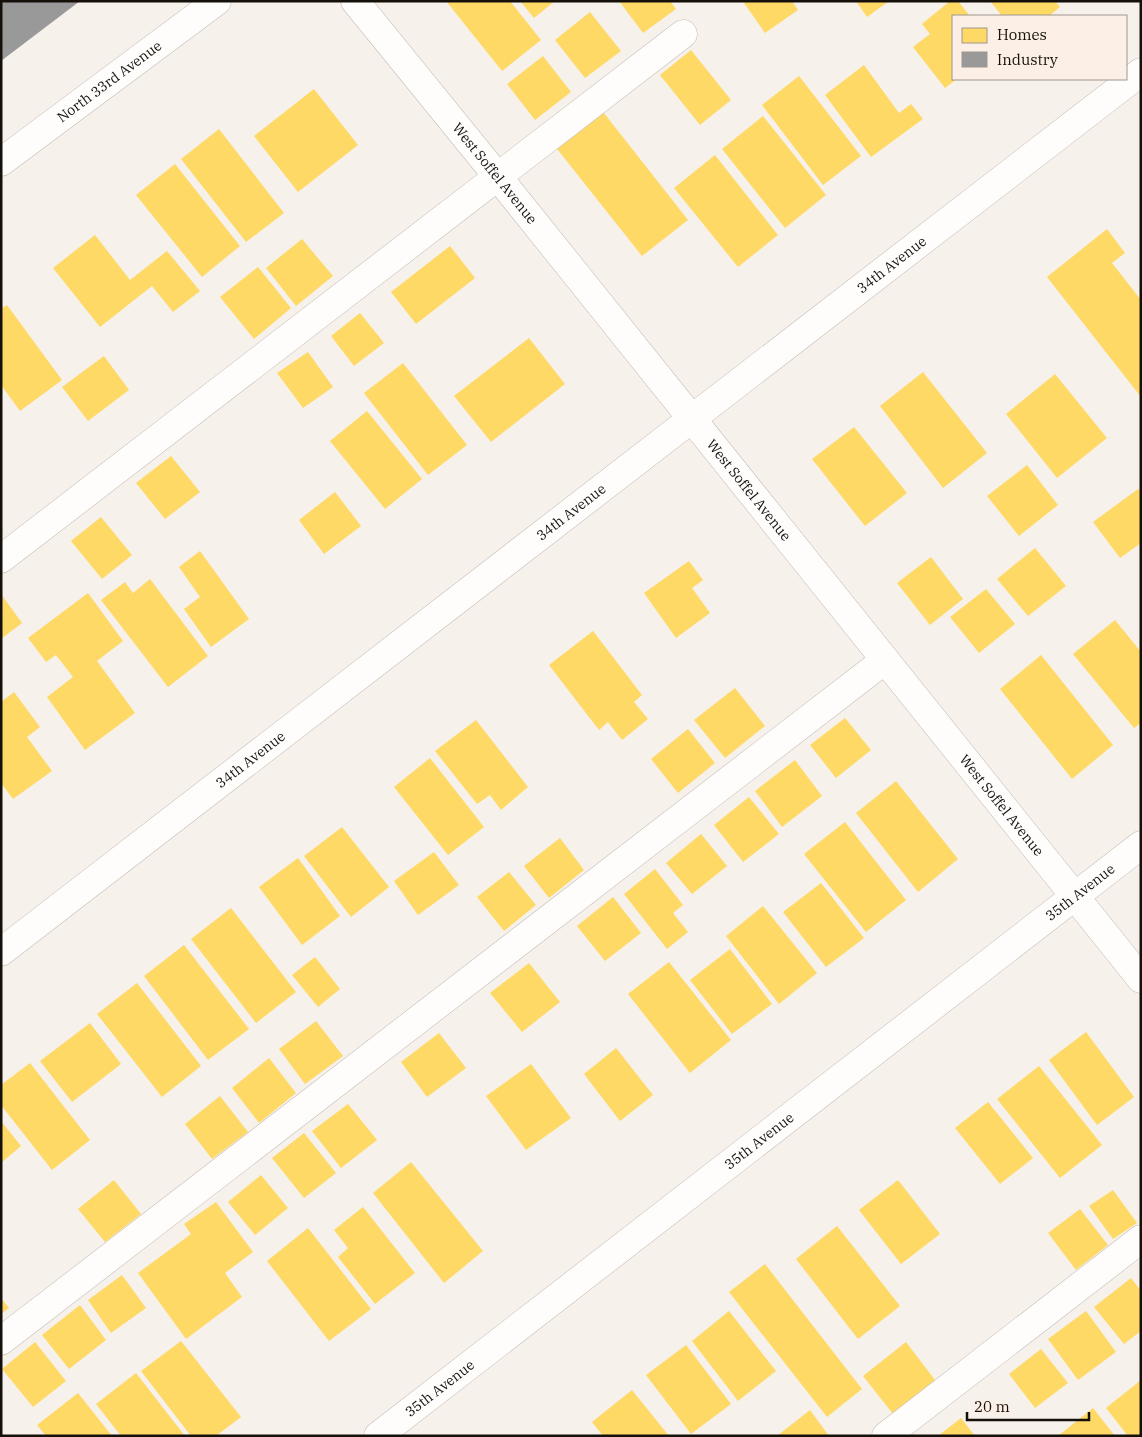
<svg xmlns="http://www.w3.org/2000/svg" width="1142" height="1437" viewBox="0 0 1142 1437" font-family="'IBM Plex Serif',serif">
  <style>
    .homes { fill: #ffd966 }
    .industry { fill: #999 }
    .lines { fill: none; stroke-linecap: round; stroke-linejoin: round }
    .minor-casing { stroke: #c2bcb7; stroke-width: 29 }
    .minor { stroke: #fefdfc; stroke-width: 28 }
    .labels { text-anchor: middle; stroke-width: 5; stroke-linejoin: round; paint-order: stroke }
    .street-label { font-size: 14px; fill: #16100a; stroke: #fcf0e6 }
  </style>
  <rect width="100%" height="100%" fill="#f7f1eb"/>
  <g class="homes">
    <polygon points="446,1 510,1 541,40 502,71"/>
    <polygon points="520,1 555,1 534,18"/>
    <polygon points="619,1 670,1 676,9 643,33"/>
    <polygon points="747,1 792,1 798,10 765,33 744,3"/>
    <polygon points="856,1 889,1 867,17"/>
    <polygon points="950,1 958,1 970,16 953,16 953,79 957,79 945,88 913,47 930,34 922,24"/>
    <polygon points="990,1 1055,1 1060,7 1049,16 1002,16"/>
    <polygon points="590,12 621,51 585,78 555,40"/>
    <polygon points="691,50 731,100 700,125 660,75"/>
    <polygon points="543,56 571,92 535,120 507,84"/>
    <polygon points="864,65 899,113 911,104 923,119 871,157 825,95"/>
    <polygon points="799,76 861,156 823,185 762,105"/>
    <polygon points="314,89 358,145 298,192 254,136"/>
    <polygon points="600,108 688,220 642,256 554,145"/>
    <polygon points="763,116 826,195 785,228 722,149"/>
    <polygon points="219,129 284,213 246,242 181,159"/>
    <polygon points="715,155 778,235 738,267 674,188"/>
    <polygon points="175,164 240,246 202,277 136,195"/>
    <polygon points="1107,229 1125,253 1112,263 1141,300 1141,397 1047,277"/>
    <polygon points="95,235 130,280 167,251 200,291 173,312 152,286 100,327 53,268"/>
    <polygon points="302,239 333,276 296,306 266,268"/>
    <polygon points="450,246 475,278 416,324 391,292"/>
    <polygon points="258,267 291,308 254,339 220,297"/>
    <polygon points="7,305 62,380 20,411 1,385 1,309"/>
    <polygon points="360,313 384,343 354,366 331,336"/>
    <polygon points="529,338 565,384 491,442 454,396"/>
    <polygon points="308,352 333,387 303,408 277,373"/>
    <polygon points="104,356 129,390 88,421 62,387"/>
    <polygon points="403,363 467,445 428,475 364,393"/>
    <polygon points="923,372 987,453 943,488 880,406"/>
    <polygon points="1055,374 1107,438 1057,478 1006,414"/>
    <polygon points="367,411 422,479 385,509 330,441"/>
    <polygon points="854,427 907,493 865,526 812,459"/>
    <polygon points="171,456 200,492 165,519 136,483"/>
    <polygon points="1027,465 1058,505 1019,536 987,496"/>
    <polygon points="1138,489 1141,492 1141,543 1120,558 1093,522"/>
    <polygon points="335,492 361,526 324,554 299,520"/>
    <polygon points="101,517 132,555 102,579 71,541"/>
    <polygon points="1035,548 1066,586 1028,616 997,579"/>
    <polygon points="200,551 249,619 211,647 184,609 200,597 179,567"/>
    <polygon points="931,557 963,599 930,625 897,583"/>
    <polygon points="689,561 703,580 692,588 710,613 676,638 644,593"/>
    <polygon points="150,579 208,656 168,687 101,600 125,582 133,593"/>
    <polygon points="986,589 1015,624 979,653 950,617"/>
    <polygon points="88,593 123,641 97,661 135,713 85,750 47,697 73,677 56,655 46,662 28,638"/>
    <polygon points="1,594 22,623 1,639"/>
    <polygon points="1115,620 1141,652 1141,723 1134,728 1073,654"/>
    <polygon points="593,631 642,695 634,702 648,719 622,740 608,722 599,730 549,665"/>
    <polygon points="1041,655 1113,745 1072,779 1000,689"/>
    <polygon points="735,688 765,726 725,758 694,720"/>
    <polygon points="14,692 40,727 27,737 52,771 13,799 1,783 1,702"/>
    <polygon points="845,718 871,750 836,778 810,745"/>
    <polygon points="476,720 528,787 501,810 490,795 477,804 435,751"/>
    <polygon points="688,729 715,763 678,793 651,759"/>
    <polygon points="430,758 484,827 448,855 394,787"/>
    <polygon points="795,760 822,796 782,827 755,791"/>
    <polygon points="896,781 958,859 918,892 856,813"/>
    <polygon points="749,797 779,834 743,862 714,825"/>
    <polygon points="845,822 906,900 866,932 804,854"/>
    <polygon points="342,827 389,887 351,917 304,856"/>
    <polygon points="701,834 727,866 692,894 666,863"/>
    <polygon points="560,838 584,870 549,898 524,866"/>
    <polygon points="434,852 459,885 418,915 394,881"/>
    <polygon points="298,858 340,916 302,945 259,887"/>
    <polygon points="655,869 683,905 673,913 688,932 667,949 624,894"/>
    <polygon points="509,872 536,905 504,931 477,897"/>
    <polygon points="821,883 864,938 826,967 783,912"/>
    <polygon points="613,897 641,933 605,961 577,926"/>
    <polygon points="763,906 817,973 779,1004 726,936"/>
    <polygon points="231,908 296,992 256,1023 191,939"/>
    <polygon points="184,945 249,1029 208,1060 144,976"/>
    <polygon points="730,949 772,1004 732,1034 690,980"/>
    <polygon points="315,957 340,989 318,1007 292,975"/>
    <polygon points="669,962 731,1040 690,1073 628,994"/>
    <polygon points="529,963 560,1002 522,1032 490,993"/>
    <polygon points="137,983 201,1066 162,1097 97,1014"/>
    <polygon points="316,1021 343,1056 305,1084 279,1049"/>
    <polygon points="90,1023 121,1064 72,1102 40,1061"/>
    <polygon points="1086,1032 1134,1097 1097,1125 1049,1060"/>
    <polygon points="439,1033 466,1068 427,1097 401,1062"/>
    <polygon points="616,1048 653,1095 620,1121 584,1074"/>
    <polygon points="269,1058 296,1093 259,1123 232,1088"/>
    <polygon points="30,1063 90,1140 52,1170 1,1105 1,1085"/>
    <polygon points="531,1064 571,1118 526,1150 486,1096"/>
    <polygon points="1039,1066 1102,1145 1060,1178 997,1099"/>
    <polygon points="220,1096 248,1132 212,1159 185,1124"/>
    <polygon points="988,1102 1033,1158 1000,1184 955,1128"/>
    <polygon points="348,1104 377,1140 341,1168 312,1131"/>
    <polygon points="1,1121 21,1146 1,1163"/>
    <polygon points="304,1133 336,1173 304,1198 272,1158"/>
    <polygon points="411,1162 483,1251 444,1283 373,1193"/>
    <polygon points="261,1175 288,1208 255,1235 228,1202"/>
    <polygon points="114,1180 141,1214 105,1242 78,1209"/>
    <polygon points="898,1180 940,1234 901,1264 859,1210"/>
    <polygon points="1113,1190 1137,1223 1113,1239 1089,1206"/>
    <polygon points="216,1202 253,1252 225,1273 242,1297 186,1339 138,1273 191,1234 184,1224"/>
    <polygon points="363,1207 415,1273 375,1304 338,1257 348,1248 334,1230"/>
    <polygon points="1080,1209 1108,1245 1076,1270 1048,1233"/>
    <polygon points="837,1226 900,1306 858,1339 796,1259"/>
    <polygon points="308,1228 371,1309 329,1341 267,1261"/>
    <polygon points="765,1264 862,1389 827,1417 729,1292"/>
    <polygon points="122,1275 146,1308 111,1333 88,1300"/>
    <polygon points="1131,1278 1141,1291 1141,1331 1124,1344 1094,1307"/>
    <polygon points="1,1298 9,1308 1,1314"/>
    <polygon points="80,1305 106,1340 69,1369 42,1335"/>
    <polygon points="729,1311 776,1371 738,1401 692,1341"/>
    <polygon points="1086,1311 1116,1352 1078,1380 1048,1339"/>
    <polygon points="181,1341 241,1417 216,1436 191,1436 141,1371"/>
    <polygon points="35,1342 66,1381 33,1407 2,1369"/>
    <polygon points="906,1342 935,1380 893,1414 863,1376"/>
    <polygon points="686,1345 731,1404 691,1434 646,1375"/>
    <polygon points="1041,1349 1068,1383 1035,1408 1009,1374"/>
    <polygon points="136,1373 185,1436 121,1436 96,1404"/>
    <polygon points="1141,1380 1141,1436 1128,1436 1106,1408"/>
    <polygon points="632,1390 669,1436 603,1436 592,1422"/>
    <polygon points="78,1393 112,1436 46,1436 37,1425"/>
    <polygon points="1093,1408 1115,1436 1058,1436"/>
    <polygon points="810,1410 829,1436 777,1436"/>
    <polygon points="961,1418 975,1436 938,1436"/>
  </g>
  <polygon class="industry" points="1,1 80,1 1,61"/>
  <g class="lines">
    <defs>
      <g id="minor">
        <path id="s1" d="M355,1l143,176 643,802"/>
        <path id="s2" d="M1,162l216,-161"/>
        <polyline points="1,559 683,34"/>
        <path id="s3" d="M1,952l1140,-880"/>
        <polyline points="1,1341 885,660"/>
        <path id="s4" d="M378,1436l763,-591"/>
        <polyline points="886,1436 1141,1239"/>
      </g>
    </defs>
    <use href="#minor" class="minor-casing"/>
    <use href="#minor" class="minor"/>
  </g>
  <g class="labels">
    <g class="street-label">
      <text dy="5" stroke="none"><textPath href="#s2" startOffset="135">North 33rd Avenue</textPath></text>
      <text dy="5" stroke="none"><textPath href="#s1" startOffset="222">West Soffel Avenue</textPath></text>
      <text dy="5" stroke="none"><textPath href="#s3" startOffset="1125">34th Avenue</textPath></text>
      <text dy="5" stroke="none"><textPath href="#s1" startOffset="628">West Soffel Avenue</textPath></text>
      <text dy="5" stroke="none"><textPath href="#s3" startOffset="720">34th Avenue</textPath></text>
      <text dy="5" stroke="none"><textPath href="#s3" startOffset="315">34th Avenue</textPath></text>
      <text dy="5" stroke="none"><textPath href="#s1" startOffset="1032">West Soffel Avenue</textPath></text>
      <text dy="5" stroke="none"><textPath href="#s4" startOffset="888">35th Avenue</textPath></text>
      <text dy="5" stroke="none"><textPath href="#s4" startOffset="482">35th Avenue</textPath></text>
      <text dy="5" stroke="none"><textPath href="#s4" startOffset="78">35th Avenue</textPath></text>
    </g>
  </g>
  <rect width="1142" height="1437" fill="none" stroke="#16100a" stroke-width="5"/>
  <rect x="952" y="15" width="175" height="65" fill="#fcf0e6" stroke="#a0968e"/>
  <rect x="962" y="28" width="25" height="15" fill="#ffd966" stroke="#a0968e"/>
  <text x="997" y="40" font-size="15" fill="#16100a">Homes</text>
  <rect x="962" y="52" width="25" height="15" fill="#999999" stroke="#a0968e"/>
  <text x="997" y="65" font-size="15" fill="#16100a">Industry</text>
  <path d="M967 1412v8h122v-8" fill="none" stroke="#16100a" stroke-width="2.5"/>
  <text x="974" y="1412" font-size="15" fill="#16100a" stroke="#fcf0e6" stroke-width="4" paint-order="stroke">20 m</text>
</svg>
